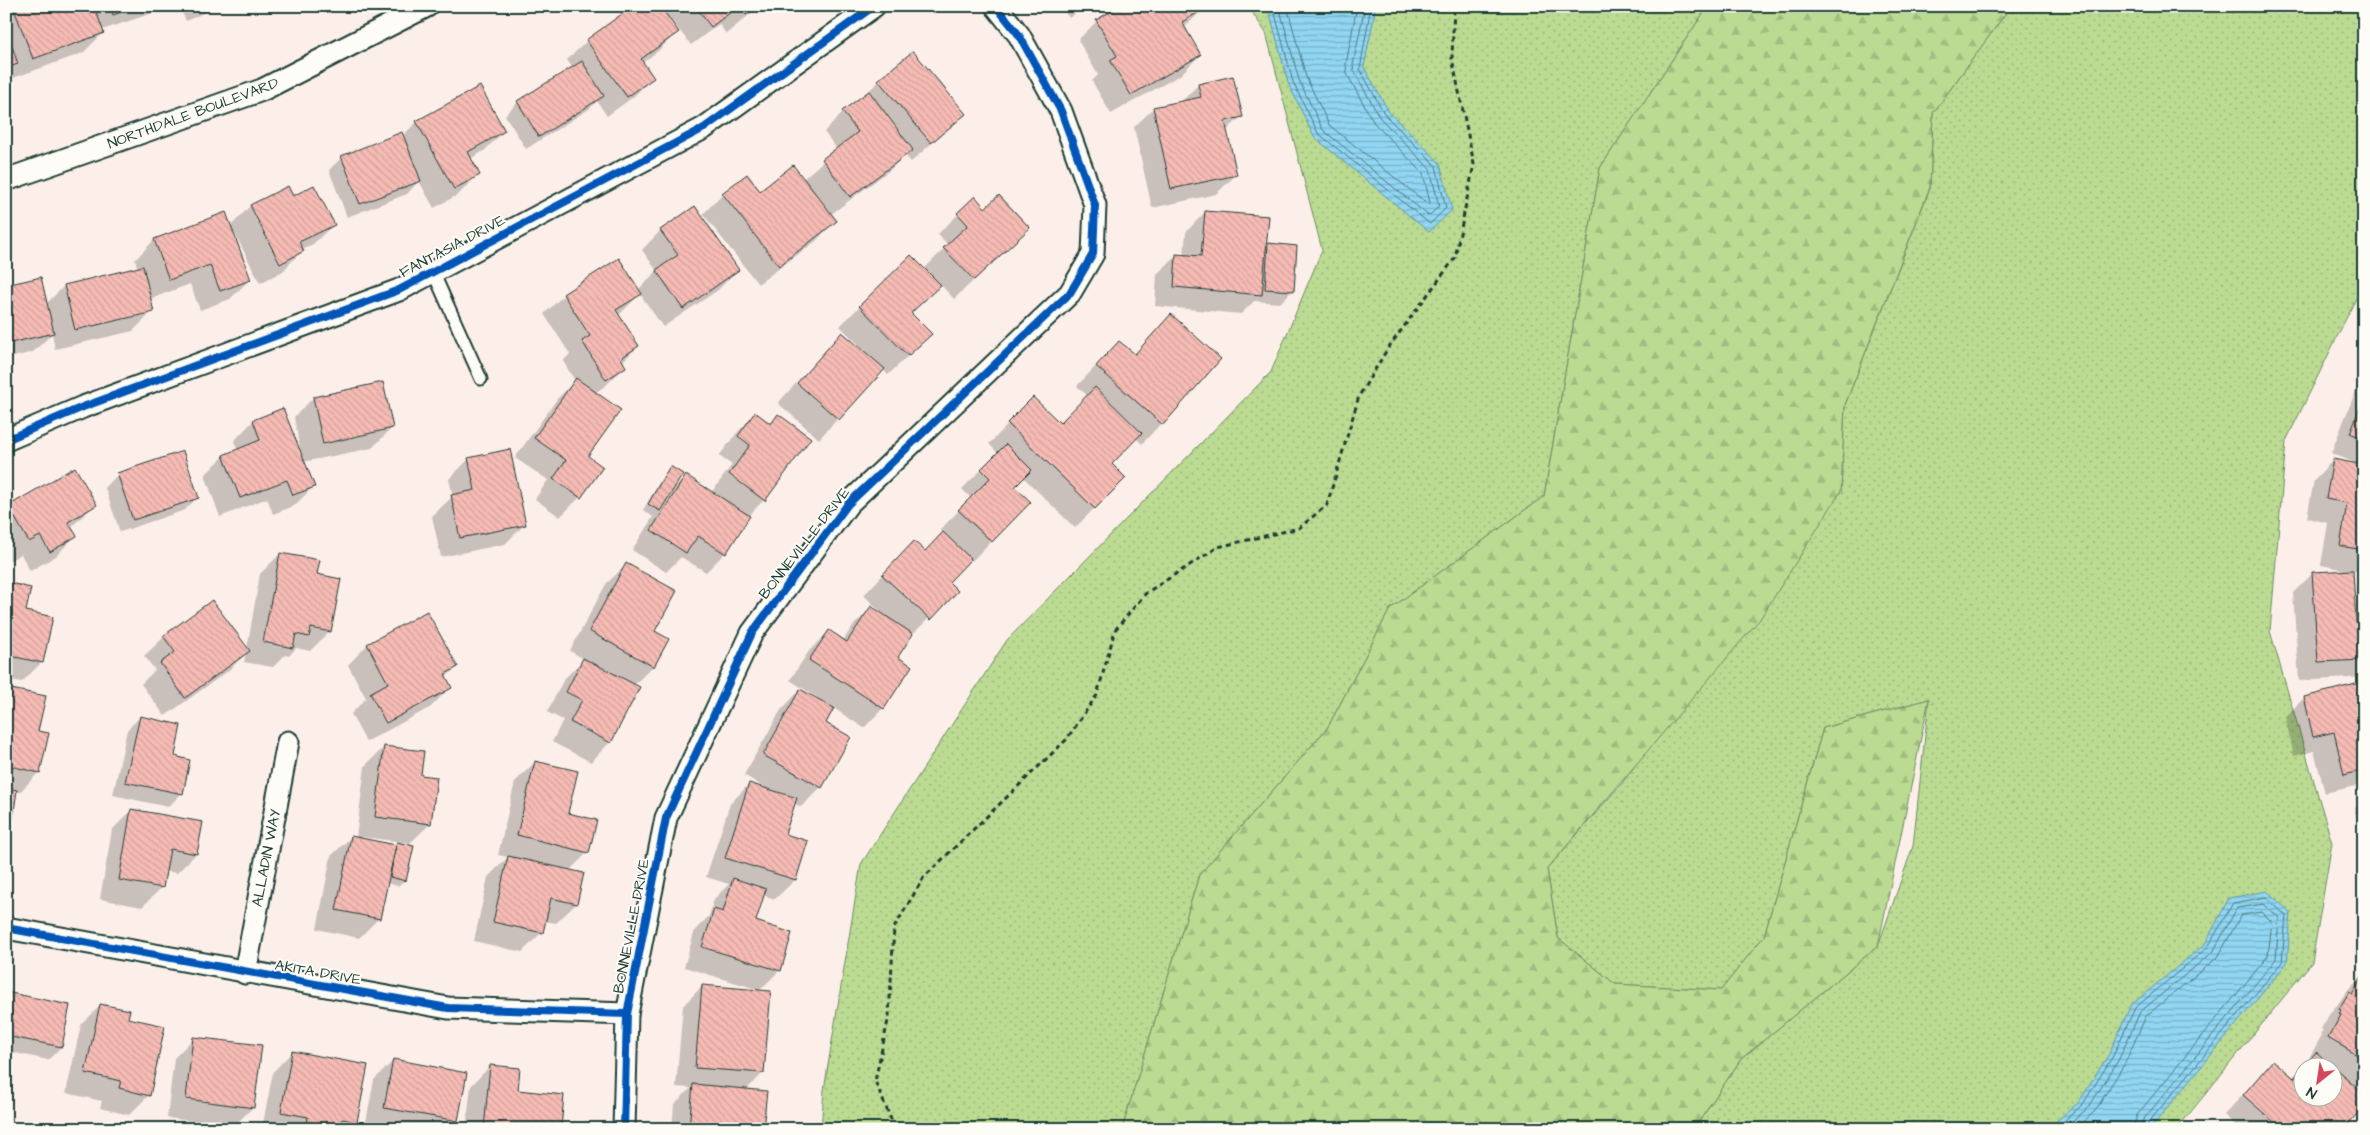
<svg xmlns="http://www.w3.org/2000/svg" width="2370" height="1135" viewBox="0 0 2370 1135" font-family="'Architects Daughter',sans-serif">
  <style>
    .grass { fill: url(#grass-dots); stroke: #6d8c63 }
    .forest { fill: url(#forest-firs); stroke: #6d8c63 }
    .water { fill: url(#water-rules); stroke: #6399a7 }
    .shadow { fill: #0003; fill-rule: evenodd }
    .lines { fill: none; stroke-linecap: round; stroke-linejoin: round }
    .shore { stroke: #4d7a80; stroke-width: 1 }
    .building { fill: url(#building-back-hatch); stroke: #1f3d34 }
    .service-casing { stroke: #1f3d34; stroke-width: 15 }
    .minor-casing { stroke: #1f3d34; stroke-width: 25 }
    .path { stroke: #1f3d34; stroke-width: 3; stroke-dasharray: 5 4; stroke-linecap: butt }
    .service { stroke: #fdfcf7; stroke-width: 11 }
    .minor { stroke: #fdfcf7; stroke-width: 21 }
    .cycleway-casing { stroke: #fdfcf7; stroke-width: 11 }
    .cycleway { stroke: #0057b8; stroke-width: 8 }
    .labels { text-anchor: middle; stroke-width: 4; stroke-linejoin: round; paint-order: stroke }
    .street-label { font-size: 15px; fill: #1f3d34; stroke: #fdfcf7 }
  </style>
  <defs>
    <pattern id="grass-dots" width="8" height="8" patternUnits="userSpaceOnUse" patternTransform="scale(1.25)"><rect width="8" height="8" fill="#bbda92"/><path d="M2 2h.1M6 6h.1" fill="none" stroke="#a0bc7e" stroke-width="1.8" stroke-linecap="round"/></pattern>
    <pattern id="forest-firs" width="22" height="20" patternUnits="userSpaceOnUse" patternTransform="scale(1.25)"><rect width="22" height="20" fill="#bbda92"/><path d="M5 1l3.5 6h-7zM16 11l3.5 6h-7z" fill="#a0bc7e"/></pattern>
    <pattern id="water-rules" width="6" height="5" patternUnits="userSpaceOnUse" patternTransform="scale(1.25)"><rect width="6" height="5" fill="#91d6f3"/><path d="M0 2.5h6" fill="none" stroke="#76afc6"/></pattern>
    <pattern id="building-back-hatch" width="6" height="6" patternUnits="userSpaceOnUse" patternTransform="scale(1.25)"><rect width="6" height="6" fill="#f6bbb4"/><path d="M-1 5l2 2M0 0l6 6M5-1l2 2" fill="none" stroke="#d2a29b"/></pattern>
  </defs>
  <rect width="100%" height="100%" fill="#fcefea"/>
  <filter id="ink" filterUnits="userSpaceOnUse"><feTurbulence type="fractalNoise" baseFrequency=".02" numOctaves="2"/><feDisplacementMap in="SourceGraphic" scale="10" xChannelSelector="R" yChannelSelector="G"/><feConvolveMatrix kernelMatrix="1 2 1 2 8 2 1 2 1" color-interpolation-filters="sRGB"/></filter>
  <g filter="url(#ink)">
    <g class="grass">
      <polygon points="1248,6 1708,6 1600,168 1544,496 1390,609 1328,727 1199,875 1122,1129 821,1129 824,1090 861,864 1007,640 1271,372 1322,250 1266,33"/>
      <polygon points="2011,6 2364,6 2364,282 2286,441 2270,631 2332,843 2312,962 2177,1129 1694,1129 1741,1059 1878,946 1913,846 1929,699 1823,728 1764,936 1721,990 1615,984 1558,938 1547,869 1622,783 1841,491 1845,405 1930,188 1933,113"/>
    </g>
    <polygon class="forest" points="1708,6 2011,6 1933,113 1930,187 1845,405 1841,491 1760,619 1547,869 1558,938 1615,984 1721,990 1764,936 1823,728 1929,699 1878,946 1741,1059 1694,1129 1122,1129 1199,875 1328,727 1390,609 1544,496 1600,168"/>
    <g class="water">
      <polygon points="1268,6 1376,6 1364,67 1389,112 1440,163 1452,210 1429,232 1314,137 1288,83"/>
      <polygon points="2267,891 2291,913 2287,963 2150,1129 2047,1129 2079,1102 2109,1054 2131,1005 2205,944 2229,898"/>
    </g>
    <g class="shadow">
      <polygon points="6,6 164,6 159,11 102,30 103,33 83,53 13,78 10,70 6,74"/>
      <polygon points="179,6 218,6 186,21"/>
      <polygon points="667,6 760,6 726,34 719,24 691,45 672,21 670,22 677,32 658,51 642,63 652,78 633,97 607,116 597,101 589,109 526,149 505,115 518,102 573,68 567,60 587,41 662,11"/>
      <polygon points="1061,6 1085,6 1069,18"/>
      <polygon points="1203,9 1184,28 1200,55 1180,75 1111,114 1092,81 1098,75 1078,40 1097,21"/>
      <polygon points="913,53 964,114 911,162 905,155 891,169 830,215 835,221 816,241 758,284 703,214 723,194 746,176 760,193 803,179 837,149 824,132 843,112"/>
      <polygon points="1198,85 1241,117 1226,131 1236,175 1216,194 1152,208 1134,127 1154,108 1181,102"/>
      <polygon points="417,122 504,131 484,151 470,159 478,175 459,194 434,208 419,181 407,194 347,217 329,170 342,157 402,136"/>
      <polygon points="288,188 292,197 333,225 313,244 302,250 283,271 260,283 232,228 230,228 250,279 230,299 200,310 190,284 150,299 153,311 133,331 55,349 52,334 33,352 6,359 6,286 46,304 64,286 138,269 135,260 154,240 225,214 230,227 250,206"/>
      <polygon points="975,198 1009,247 954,299 940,284 910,314 911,353 888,375 883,369 819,439 778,403 842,333 856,346 858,344 840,326 911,256 924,269 948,245 938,234"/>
      <polygon points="1205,212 1265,249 1269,245 1293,290 1280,303 1254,301 1241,314 1155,306 1157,274 1177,255 1184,256 1186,232"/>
      <polygon points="661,230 737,270 718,290 663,327 640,294 618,316 638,346 622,362 625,367 605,386 595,393 586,456 601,467 580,497 560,517 535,499 548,480 515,458 557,399 575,381 563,361 570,354 544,314 564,295 638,290 657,271 642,250"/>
      <polygon points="1171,316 1220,359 1142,444 1136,438 1110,464 1124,478 1075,528 1023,477 1013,487 1029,502 972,561 969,558 947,582 956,591 909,638 896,658 883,708 864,728 832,707 824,723 821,787 801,807 794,803 784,835 807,842 795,880 775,899 763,895 755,922 780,970 760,990 684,967 695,930 709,916 714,899 729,884 706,877 730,804 749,784 770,791 744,775 781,710 800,690 817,699 818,698 790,680 809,651 829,631 843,641 852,627 871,608 883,615 864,595 895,562 924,552 943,533 940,530 971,498 962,489 998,453 989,444 1033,399 1059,425 1088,396 1077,386 1119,342 1134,355"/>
      <polygon points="2364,370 2364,572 2352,570 2355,623 2364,623 2364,677 2299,681 2293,593 2313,573 2350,571 2321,565 2328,523 2307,518 2314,480 2333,460 2360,465 2331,453"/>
      <polygon points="313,398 392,428 372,448 303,462 313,487 294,506 273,514 267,498 220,517 205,475 224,456 238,451 234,441 253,421 283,410 301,453 294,417"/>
      <polygon points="755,414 770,424 778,416 764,500 748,516 725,553 706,572 681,557 666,572 632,550 653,517 643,510 664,474 671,468 673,490 686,476 711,493 732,465 719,456 736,434"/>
      <polygon points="469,459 525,524 505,544 441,557 432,516 453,496 449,479"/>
      <polygon points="74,469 95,505 70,528 75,536 56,556 30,571 21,554 9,561 6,556 6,510"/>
      <polygon points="118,474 198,497 185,510 120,532 105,488"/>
      <polygon points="280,554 315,575 330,631 310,651 296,648 289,656 285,655 273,667 244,662 246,653 228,671 165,716 141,684 155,670 144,656 164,637 247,649 260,574"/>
      <polygon points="626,565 654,632 653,666 634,685 610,742 591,762 552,742 563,720 547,712 564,679 584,659 570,651 606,584"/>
      <polygon points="6,583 24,612 52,618 41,663 22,682 6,679"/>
      <polygon points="427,613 457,667 445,678 450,687 431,707 366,742 351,714 366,698 348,665 367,645"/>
      <polygon points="2364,684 2364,784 2325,793 2314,751 2294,756 2285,717 2304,698"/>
      <polygon points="6,689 37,732 39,772 20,792 16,791 6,860"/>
      <polygon points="140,717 173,757 181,794 168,807 113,795 127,730"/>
      <polygon points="384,747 419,777 430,824 410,843 362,837 362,839 395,846 398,844 405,880 398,886 386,883 379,918 359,938 317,929 331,856 351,837 356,838 365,766"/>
      <polygon points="535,762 588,852 569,871 583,874 576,904 556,923 544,921 542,932 522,952 474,941 488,877 508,857 498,855 515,782"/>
      <polygon points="2364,800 2364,840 2354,809"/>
      <polygon points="132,810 196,854 177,873 165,871 162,887 142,907 100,899 112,830"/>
      <path d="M2364,967v122l-12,-5 -10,45h-102l-16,-14 49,-53 19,16 19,-19 -2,-1 13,-23 -2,-1 3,-4 -2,-1 9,-16 8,-9 8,-12 16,-16zM2302,1068h30v30h-30z"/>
      <polygon points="702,986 763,1073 746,1090 762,1129 672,1129 674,1105 691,1088 676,1087 683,1006"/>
      <polygon points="6,993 69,1006 61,1047 48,1060 6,1051"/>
      <polygon points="101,1005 127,1019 149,1095 129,1115 100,1108 102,1101 66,1093 81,1025"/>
      <polygon points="194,1038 253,1107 234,1126 167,1118 174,1058"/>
      <polygon points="292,1052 356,1121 349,1129 262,1129 273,1072"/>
      <polygon points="393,1061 457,1120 448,1129 365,1127 374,1080"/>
      <polygon points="490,1066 517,1091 559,1129 466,1129 471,1086"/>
    </g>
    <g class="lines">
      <g class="shore">
        <polyline points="1273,6 1293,82 1318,133 1430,224 1446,208 1436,166 1385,115 1360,69 1371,6"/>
        <polyline points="1279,6 1299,80 1323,130 1429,216 1439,206 1430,169 1380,118 1354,71 1353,65 1365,6"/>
        <polyline points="1287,6 1306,77 1329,125 1429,205 1430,203 1423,173 1374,123 1347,74 1346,64 1357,6"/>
        <polyline points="2055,1129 2083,1104 2113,1056 2135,1008 2208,947 2233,903 2266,897 2286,916 2282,962 2148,1123 2147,1129"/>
        <polyline points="2064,1129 2089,1107 2119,1059 2140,1012 2213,952 2237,908 2264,904 2279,918 2276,959 2143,1120 2141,1129"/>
        <polyline points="2076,1129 2095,1111 2125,1063 2146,1016 2218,957 2241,915 2262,912 2272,922 2268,956 2137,1115 2133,1129"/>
      </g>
    </g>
    <g class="building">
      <polygon points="13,6 94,6 104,33 33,59"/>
      <polygon points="110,6 137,6 113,15"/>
      <polygon points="633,6 660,6 679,32 641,59 654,78 627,97 586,40"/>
      <polygon points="695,6 739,6 711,27"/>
      <polygon points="739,6 757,6 746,15"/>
      <polygon points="1120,6 1203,6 1204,9 1182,22 1201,55 1131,95 1110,60 1117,56 1096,20"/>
      <polygon points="6,28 18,64 6,68"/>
      <polygon points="913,51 966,114 931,143 878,80"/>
      <polygon points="582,61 604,96 539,137 517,101"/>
      <polygon points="1233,76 1243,117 1225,121 1237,175 1171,189 1153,107 1201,97 1198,84"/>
      <polygon points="480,86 505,131 468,152 480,175 454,189 416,121"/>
      <polygon points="869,91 913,150 850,197 822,159 858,132 842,111"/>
      <polygon points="402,132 421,181 360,204 341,156"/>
      <polygon points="793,165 837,221 779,266 722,193 747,174 760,191"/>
      <polygon points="314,185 335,225 299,242 304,251 280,264 250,205 288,186 293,196"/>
      <polygon points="999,195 1030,228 974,280 943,248 968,225 957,213 975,196 985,208"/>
      <polygon points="695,206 739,270 683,309 656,270 678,255 660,230"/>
      <polygon points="1205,211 1269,216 1262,295 1174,287 1176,254 1201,256"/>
      <polygon points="226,212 251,280 220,291 210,265 169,280 154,239"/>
      <polygon points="1268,243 1297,246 1294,291 1265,289"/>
      <polygon points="911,255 941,285 911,313 932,334 908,356 859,306"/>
      <polygon points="619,258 642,294 616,310 639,346 621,358 626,367 606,380 582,341 590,336 563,294"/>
      <polygon points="143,266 154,312 75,330 64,285"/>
      <polygon points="41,277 54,333 6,344 6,285"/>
      <polygon points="1171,314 1221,359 1163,425 1096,366 1119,341 1135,354"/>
      <polygon points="842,332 885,369 839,420 797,383"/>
      <polygon points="576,378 621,410 588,456 603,467 581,498 553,479 566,460 534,438"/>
      <polygon points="383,382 393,428 323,444 313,397"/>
      <polygon points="1095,387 1142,433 1112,464 1126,478 1095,509 1007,423 1033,397 1060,423"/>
      <polygon points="2364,397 2364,439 2350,433"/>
      <polygon points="283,408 315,487 293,495 287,480 240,498 223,455 260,440 253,420"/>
      <polygon points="755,412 771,424 778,414 811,438 765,501 729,474 750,445 738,436"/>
      <polygon points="1006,444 1032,470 1015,487 1031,502 992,542 958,510 990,478 981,469"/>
      <polygon points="510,449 526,525 460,538 451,495 475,490 468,458"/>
      <polygon points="183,451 199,498 133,520 117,473"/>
      <polygon points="2333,459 2364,465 2364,550 2340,546 2347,503 2326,499"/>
      <polygon points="670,466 683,474 660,511 648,504"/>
      <polygon points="75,467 97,505 68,522 77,536 50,552 40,536 29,542 8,506"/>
      <polygon points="686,475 750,516 726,554 698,536 686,553 651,530"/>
      <polygon points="943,532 971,559 949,582 958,591 931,620 882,575 914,541 925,551"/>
      <polygon points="280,553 320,560 317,574 341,579 331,632 311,628 309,637 296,634 293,648 263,642"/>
      <polygon points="626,563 677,591 655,631 669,639 654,667 589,631"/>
      <polygon points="2353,570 2356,622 2364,622 2364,660 2318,662 2312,572"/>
      <polygon points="6,582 31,588 26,611 53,617 43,663 6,655"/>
      <polygon points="212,600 250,651 185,698 160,663 175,652 163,636"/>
      <polygon points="871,606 913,634 898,657 912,666 884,709 809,660 829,630 847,642"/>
      <polygon points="427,611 458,667 445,674 452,688 386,723 370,693 388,683 367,644"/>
      <polygon points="583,658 640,687 611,743 570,722 582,700 566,692"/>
      <polygon points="2364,682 2364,770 2344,775 2334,732 2313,737 2304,697"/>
      <polygon points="6,688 46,696 38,731 49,733 40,773 6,765"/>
      <polygon points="800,689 834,708 826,723 851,737 822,788 763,755"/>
      <polygon points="140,716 181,725 175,756 190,760 183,794 125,782"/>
      <polygon points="384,746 424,751 421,775 437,777 431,824 375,817"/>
      <polygon points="535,761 578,771 568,813 597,820 589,853 517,835"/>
      <polygon points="749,783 797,798 785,834 808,841 796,880 725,858"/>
      <polygon points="6,788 17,790 7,861 6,861"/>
      <polygon points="131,809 203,822 197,854 170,849 163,888 119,880"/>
      <polygon points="351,836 396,845 380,919 336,910"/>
      <polygon points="397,842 414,846 406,881 390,877"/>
      <polygon points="508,856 584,873 577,904 551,898 543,933 493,922"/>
      <polygon points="733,878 766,889 756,921 792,933 781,971 702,947 714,909 723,912"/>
      <polygon points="2364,973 2364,1059 2328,1038 2341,1015 2339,1014 2341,1010 2339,1009 2349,992 2352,994"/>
      <polygon points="702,985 771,991 764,1073 695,1068"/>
      <polygon points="6,992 70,1005 62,1047 6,1036"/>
      <polygon points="100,1004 130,1010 128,1018 165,1026 150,1096 119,1088 121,1081 85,1073"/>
      <polygon points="193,1037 262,1045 254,1108 186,1099"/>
      <polygon points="292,1051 368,1065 357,1122 342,1119 340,1129 306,1129 308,1117 281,1112"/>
      <polygon points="2316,1052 2364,1093 2364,1106 2344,1129 2282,1129 2243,1095 2273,1060 2294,1078 2302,1068 2302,1098 2332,1098 2332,1068 2303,1068"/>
      <polygon points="393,1059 467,1073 458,1121 384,1108"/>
      <polygon points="490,1065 520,1068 518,1090 564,1095 561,1129 484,1129"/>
      <polygon points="693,1084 767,1091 763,1129 689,1129"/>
    </g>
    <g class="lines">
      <defs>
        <polyline id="service" points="433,272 481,379"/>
        <g id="minor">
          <polyline points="6,180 262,90 427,6"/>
          <polyline points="6,440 83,407 399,290 704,128 874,6"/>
          <polyline points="6,928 448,1008 627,1014"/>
          <polyline points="245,973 288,742"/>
          <polyline points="624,1129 627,1014 666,818 752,633 848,504 1070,293 1093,254 1095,205 1061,111 1019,35 996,6"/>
        </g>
      </defs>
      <use href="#service" class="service-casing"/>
      <use href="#minor" class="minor-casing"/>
      <polyline class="path" points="895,1129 875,1081 889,1016 894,928 924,877 1066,740 1097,695 1115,630 1146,593 1218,547 1299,528 1327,505 1359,396 1388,348 1455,258 1474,164 1452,58 1454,6"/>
      <use href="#service" class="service"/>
      <use href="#minor" class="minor"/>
      <defs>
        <g id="cycleway">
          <polyline points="6,440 83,407 399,290 704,128 874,6"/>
          <polyline points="6,928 448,1008 627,1014"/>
          <polyline points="624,1129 627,1014 666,818 752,633 848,504 1070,293 1093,254 1095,205 1061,111 1019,35 996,6"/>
        </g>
      </defs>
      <use href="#cycleway" class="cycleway-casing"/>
      <use href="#cycleway" class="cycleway"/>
    </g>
  </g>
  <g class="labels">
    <g class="street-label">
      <text transform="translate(193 113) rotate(-20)" y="5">NORTHDALE BOULEVARD</text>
      <text transform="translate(452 246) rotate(-28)" y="5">FANTASIA DRIVE</text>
      <text transform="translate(804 543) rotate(-52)" y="5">BONNEVILLE DRIVE</text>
      <text transform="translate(266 858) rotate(-79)" y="5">ALLADIN WAY</text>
      <text transform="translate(631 926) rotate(-79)" y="5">BONNEVILLE DRIVE</text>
      <text transform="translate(318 972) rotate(10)" y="5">AKITA DRIVE</text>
    </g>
  </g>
  <rect width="2370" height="1135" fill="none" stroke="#fdfcf7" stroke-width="25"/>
  <rect x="12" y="12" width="2345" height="1110" fill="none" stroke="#1f3d34" stroke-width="2" filter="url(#ink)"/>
  <g transform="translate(2318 1082) rotate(210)"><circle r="24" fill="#fdfcf7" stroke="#a4b0a9"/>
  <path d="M0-4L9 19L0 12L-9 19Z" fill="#d1495b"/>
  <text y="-8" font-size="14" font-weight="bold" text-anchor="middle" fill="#1f3d34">N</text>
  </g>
</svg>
